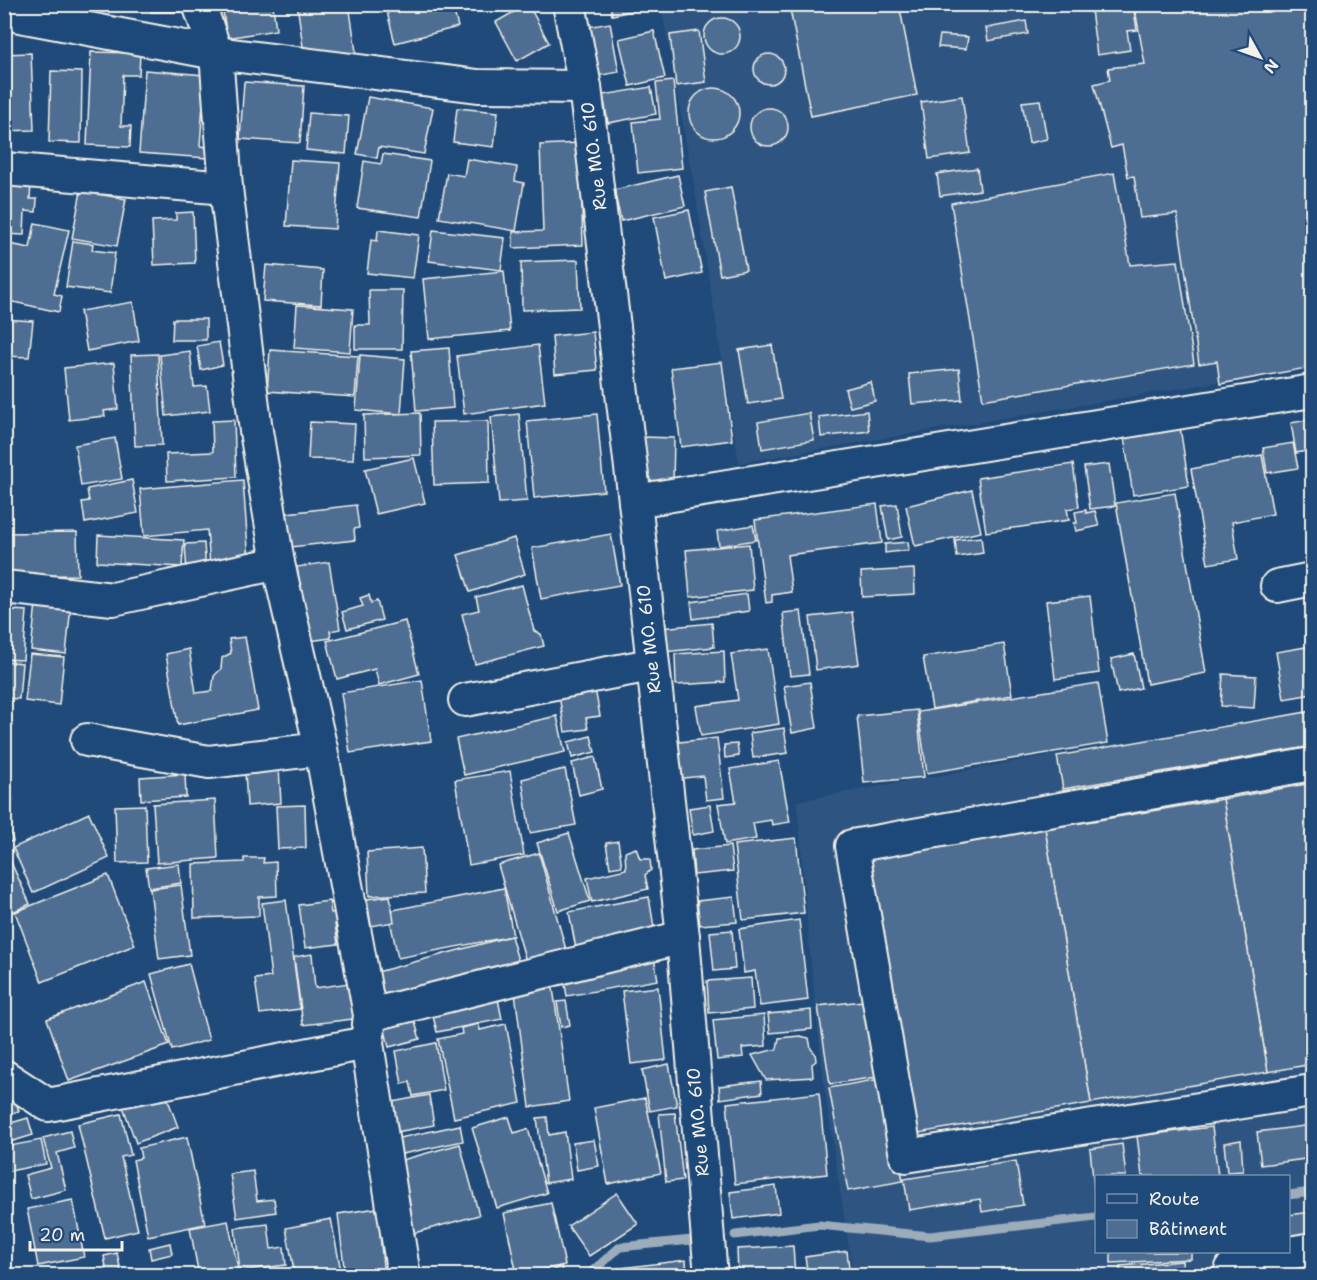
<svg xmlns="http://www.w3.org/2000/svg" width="1317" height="1280" viewBox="0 0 1317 1280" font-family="'Shantell Sans',sans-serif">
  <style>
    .built { fill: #2d5581; fill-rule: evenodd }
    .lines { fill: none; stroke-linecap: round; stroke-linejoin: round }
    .stream { stroke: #9cacbb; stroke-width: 9 }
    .building { fill: #4d6e92; stroke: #f4f1e8; stroke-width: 1.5 }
    .minor-casing { stroke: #f4f1e8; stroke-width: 36 }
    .minor { stroke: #1f4a7a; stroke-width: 32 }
    .labels { text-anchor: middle; stroke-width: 4.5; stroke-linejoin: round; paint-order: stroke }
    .street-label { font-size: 18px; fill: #f4f1e8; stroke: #1f4a7a }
  </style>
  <rect width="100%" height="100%" fill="#1f4a7a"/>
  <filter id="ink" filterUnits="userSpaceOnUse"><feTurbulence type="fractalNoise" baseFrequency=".0167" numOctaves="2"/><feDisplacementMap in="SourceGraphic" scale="12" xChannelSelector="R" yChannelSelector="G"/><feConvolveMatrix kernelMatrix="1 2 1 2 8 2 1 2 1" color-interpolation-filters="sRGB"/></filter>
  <g filter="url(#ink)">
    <g class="built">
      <polygon points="661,5 1312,5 1312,366 739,463 694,186"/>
      <path d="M1312,711v564h-459l-29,-190 -14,-131 -13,-153 254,-46zM1096,1176h192v76h-192z"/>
    </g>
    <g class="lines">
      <g class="stream">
        <polyline points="1288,1195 1312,1192"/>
        <polyline points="735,1235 819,1225 930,1236 1096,1217"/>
        <polyline points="587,1276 620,1247 692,1240"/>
      </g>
    </g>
    <g class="building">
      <polygon points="125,4 141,4 141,11 124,10"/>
      <rect x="151" y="4" width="30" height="8"/>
      <polygon points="222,4 261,4 261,6 273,5 276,30 227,38"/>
      <polygon points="297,4 349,4 356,52 305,61"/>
      <polygon points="385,4 452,4 458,27 395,43"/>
      <polygon points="528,4 549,43 517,61 496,22"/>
      <polygon points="610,4 646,4 647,8 612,15"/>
      <polygon points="789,4 899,4 917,95 811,116"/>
      <polygon points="1010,4 1026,4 1027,7 1011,9"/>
      <polygon points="1127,4 1133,4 1137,30 1127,31 1130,50 1097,55 1091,10"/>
      <polygon points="1134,4 1312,4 1312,367 1220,384 1217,361 1199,364 1177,214 1140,218 1134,176 1128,177 1122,145 1111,148 1094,84 1110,80 1108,68 1145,64"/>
      <circle cx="722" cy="36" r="18"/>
      <polygon points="1026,21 1028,34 988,41 986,28"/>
      <polygon points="610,23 619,72 597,76 587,27"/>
      <polygon points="654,31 665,78 630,86 619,39"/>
      <polygon points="699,31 706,82 676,86 670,35"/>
      <polygon points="940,35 968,37 966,49 938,47"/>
      <polygon points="91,52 140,53 139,75 123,75 121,126 131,126 130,147 87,145"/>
      <polygon points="31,53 34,130 4,131 4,54"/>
      <circle cx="769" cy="69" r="15"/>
      <polygon points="145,70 205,75 200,146 208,147 207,158 139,153"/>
      <polygon points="51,71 82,72 81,143 49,142"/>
      <polygon points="673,81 682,168 638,173 633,122 660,119 656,83"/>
      <polygon points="244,82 304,86 300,143 240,139"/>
      <polygon points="651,87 656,114 608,123 603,95"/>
      <circle cx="714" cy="113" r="25"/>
      <polygon points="962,96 970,153 929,159 921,102"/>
      <polygon points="368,97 433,108 424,154 379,147 377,158 357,154"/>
      <polygon points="1040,100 1047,139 1029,143 1022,102"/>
      <circle cx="769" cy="127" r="19"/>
      <polygon points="457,108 498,112 494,147 453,142"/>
      <polygon points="309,113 349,116 346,154 306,150"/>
      <polygon points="580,143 583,245 513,248 513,232 543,231 540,145"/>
      <polygon points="383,154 430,161 421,217 357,208 364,161 381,164"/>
      <polygon points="467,159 517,167 515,181 524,183 516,231 439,218 447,173 464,176"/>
      <polygon points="291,160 340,163 335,229 286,226"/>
      <polygon points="977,168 980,190 940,196 937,174"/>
      <polygon points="1114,173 1130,265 1178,261 1194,364 983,400 951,203"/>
      <polygon points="678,175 685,206 621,221 614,190"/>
      <polygon points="6,181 31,182 30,199 37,199 36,212 25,211 24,235 4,234"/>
      <polygon points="731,187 746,270 720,275 705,192"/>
      <polygon points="81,191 126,199 117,246 72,238"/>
      <polygon points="689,210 702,273 666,281 654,217"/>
      <polygon points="193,212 195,263 154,265 152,221 176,220 176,213"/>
      <polygon points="35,223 69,230 54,294 62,296 59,312 4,300 4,243 30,248"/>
      <polygon points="378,230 419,235 413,278 367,273 371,240 377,241"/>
      <polygon points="433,230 505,238 501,270 429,261"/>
      <polygon points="73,241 93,244 92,250 115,253 110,293 66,287"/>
      <polygon points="578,260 580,308 522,310 521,262"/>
      <polygon points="266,265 323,270 321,305 263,301"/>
      <polygon points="504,271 510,331 429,339 423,279"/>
      <polygon points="369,290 403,290 402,349 355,349 355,325 370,325"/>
      <polygon points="133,302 139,341 87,351 80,311"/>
      <polygon points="297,305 353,309 350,352 294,348"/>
      <polygon points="4,319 33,321 29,357 4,356"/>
      <polygon points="173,319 206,319 206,340 172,340"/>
      <polygon points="593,332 597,370 555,374 552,336"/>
      <polygon points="219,342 223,365 201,370 197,346"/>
      <polygon points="538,345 545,403 464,414 457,356"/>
      <polygon points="772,345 781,399 748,404 739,350"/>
      <polygon points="449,348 453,408 416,411 411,351"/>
      <polygon points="270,350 358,356 355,397 267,391"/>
      <polygon points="190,351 194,387 207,386 210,411 166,416 160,355"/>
      <polygon points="158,354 162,445 135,446 131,355"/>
      <polygon points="360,355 405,359 401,414 356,410"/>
      <polygon points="722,362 732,440 681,447 671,368"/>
      <polygon points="114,363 118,409 104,411 105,416 69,420 64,368"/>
      <polygon points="959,369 962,400 912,404 909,374"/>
      <polygon points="871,382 875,401 850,407 845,389"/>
      <polygon points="867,411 869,431 821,437 819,417"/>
      <polygon points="420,413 421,455 365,457 364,415"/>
      <polygon points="809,413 814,440 762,449 758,422"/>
      <polygon points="519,414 527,501 499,503 491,417"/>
      <polygon points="597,414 604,491 534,498 527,421"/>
      <polygon points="1312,419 1312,450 1296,453 1291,423"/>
      <polygon points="234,420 236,477 167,481 166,454 213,452 212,421"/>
      <polygon points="488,421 489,483 434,485 432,422"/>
      <polygon points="310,422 355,424 353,460 308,459"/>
      <polygon points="1180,427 1189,486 1133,495 1124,437"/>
      <polygon points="643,437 674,438 673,484 642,484"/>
      <polygon points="115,438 122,479 81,486 75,445"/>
      <polygon points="1293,443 1298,468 1267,473 1263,448"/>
      <polygon points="1262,455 1273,514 1232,522 1238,559 1208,564 1191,469"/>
      <polygon points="414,458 425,503 376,514 365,469"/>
      <polygon points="1073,464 1079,507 1067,509 1069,520 986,532 978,478"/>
      <polygon points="1109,464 1115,506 1090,509 1084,467"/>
      <polygon points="132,480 138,513 85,523 82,502 89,501 87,489"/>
      <polygon points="243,480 249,562 210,565 207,530 144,536 140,489"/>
      <polygon points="972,490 981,532 915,546 906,506"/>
      <polygon points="1175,493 1206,673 1147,684 1116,503"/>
      <polygon points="877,504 882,543 787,555 792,592 772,595 772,602 766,603 755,520"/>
      <polygon points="897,504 902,537 888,540 882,506"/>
      <polygon points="356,505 359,528 354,529 355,540 291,547 287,513"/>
      <polygon points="1086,510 1086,513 1095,511 1099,526 1076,531 1074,523 1077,523 1075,512"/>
      <polygon points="753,525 756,540 719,546 717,531"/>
      <polygon points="77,532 78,575 4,576 4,533"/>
      <polygon points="611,534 620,585 541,599 532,548"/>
      <polygon points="98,535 184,540 182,567 97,562"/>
      <polygon points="981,537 983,553 957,557 955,540"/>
      <polygon points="514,538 525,574 470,592 458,555"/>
      <polygon points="908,542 909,550 885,553 885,544"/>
      <polygon points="204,543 206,572 187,573 185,544"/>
      <polygon points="749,544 753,590 690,597 686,550"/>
      <polygon points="329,562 340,629 330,631 331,638 309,641 297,567"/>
      <polygon points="914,569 915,594 862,597 861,572"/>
      <polygon points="522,585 534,631 541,634 544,646 475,664 462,614 479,610 476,597"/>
      <polygon points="747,594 749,611 693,619 691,602"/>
      <polygon points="369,595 371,603 377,601 382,620 347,629 342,612 363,606 360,598"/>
      <polygon points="1090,596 1099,673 1055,679 1046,601"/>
      <polygon points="4,602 12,603 12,610 27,611 23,660 4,659"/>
      <polygon points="36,603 71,606 66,654 31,650"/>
      <polygon points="801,611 809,674 790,676 783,613"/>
      <polygon points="852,612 859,664 816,670 810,617"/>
      <polygon points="405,621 419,674 379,685 375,669 337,679 327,641"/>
      <polygon points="712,623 714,647 663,652 661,628"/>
      <polygon points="245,637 258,710 178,725 166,654 189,649 196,693 212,691 214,676 221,669 222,658 231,653 229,639"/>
      <polygon points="1004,644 1012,695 932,709 923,657"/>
      <polygon points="1312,646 1312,694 1284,699 1276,652"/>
      <polygon points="768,649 779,724 701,736 696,706 738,700 731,654"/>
      <polygon points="724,651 725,682 676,685 675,654"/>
      <polygon points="30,654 64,657 59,705 25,701"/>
      <polygon points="1134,654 1141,688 1118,693 1111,659"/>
      <polygon points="4,661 22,663 19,699 4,698"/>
      <polygon points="1223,674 1256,676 1254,708 1221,706"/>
      <polygon points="422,680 431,741 350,753 341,693"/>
      <polygon points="810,682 817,728 792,733 784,686"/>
      <polygon points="594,683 600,716 586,718 588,729 565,732 558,689"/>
      <polygon points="1098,683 1108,743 927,773 918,712"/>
      <polygon points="917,710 924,777 864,783 857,716"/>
      <polygon points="1312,711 1312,746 1063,789 1057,756"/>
      <polygon points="557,716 565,752 464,775 456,739"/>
      <polygon points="784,728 788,753 753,758 750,733"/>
      <polygon points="591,736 595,752 572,758 568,742"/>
      <polygon points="717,738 724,798 706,800 703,776 674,779 670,743"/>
      <polygon points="737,744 739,756 725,758 724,745"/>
      <polygon points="595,757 602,789 579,795 572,763"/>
      <polygon points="779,761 790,822 772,825 771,820 753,823 756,839 725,844 718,804 736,802 730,769"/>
      <polygon points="279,768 281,803 247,806 245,771"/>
      <polygon points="565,769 576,825 530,833 522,779"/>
      <polygon points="510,771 524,855 469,865 455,780"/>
      <polygon points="185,774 186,797 141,800 140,777"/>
      <polygon points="4,777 13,800 4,804"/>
      <polygon points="1312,783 1312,1064 1268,1072 1223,799"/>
      <polygon points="1223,799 1268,1072 1091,1103 1045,829"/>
      <polygon points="215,800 218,858 157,863 153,804"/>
      <polygon points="145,805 147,862 117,863 115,806"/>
      <polygon points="305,805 306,848 278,849 276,806"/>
      <polygon points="710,805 714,831 693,835 689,808"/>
      <polygon points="89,813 109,858 33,893 13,848"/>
      <polygon points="4,816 13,841 4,844"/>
      <polygon points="1045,829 1091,1103 913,1134 868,860"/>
      <polygon points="569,833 590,901 558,911 537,843"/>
      <polygon points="796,838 804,913 743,920 734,845"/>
      <polygon points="618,841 622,866 610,868 606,843"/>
      <polygon points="730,846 733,871 694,875 692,850"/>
      <polygon points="4,847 30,904 4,916"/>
      <polygon points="422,848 425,893 369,896 367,852"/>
      <polygon points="636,848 640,859 650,859 651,870 645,875 648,889 592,902 587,878 626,869 625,852"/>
      <polygon points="539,853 568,957 528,968 498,865"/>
      <polygon points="244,858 264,858 263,863 276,862 277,896 259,897 259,916 194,918 193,864 244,862"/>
      <polygon points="179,864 181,883 149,888 146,868"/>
      <polygon points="108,875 135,945 42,982 15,912"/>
      <polygon points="181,885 190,955 159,959 150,889"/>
      <polygon points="504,888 513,936 398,958 388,911"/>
      <polygon points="390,896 394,922 371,926 367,899"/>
      <polygon points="649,897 656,940 577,954 569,912"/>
      <polygon points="734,897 737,922 700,925 697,901"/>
      <polygon points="286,900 300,1009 260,1014 255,979 271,977 262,903"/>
      <polygon points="329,901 331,913 340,912 341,923 335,924 338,944 305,948 299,905"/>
      <polygon points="799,920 808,1000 760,1006 755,971 744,973 739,929"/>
      <polygon points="732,930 735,969 714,971 710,932"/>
      <polygon points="511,936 521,971 387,1007 377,972"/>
      <polygon points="312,954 315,988 356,982 361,1018 303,1025 294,957"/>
      <polygon points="654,958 658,980 567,996 563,974"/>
      <polygon points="189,964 209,1040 172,1050 151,974"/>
      <polygon points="751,978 753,1009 709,1013 707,981"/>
      <polygon points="146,982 169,1045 69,1081 47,1019"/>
      <polygon points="658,987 666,1060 631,1064 622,991"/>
      <polygon points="553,988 569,1101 530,1107 515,993"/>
      <polygon points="498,999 502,1019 437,1032 432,1012"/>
      <polygon points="872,1000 884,1076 830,1084 818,1006"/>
      <polygon points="566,1001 570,1025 561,1027 557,1002"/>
      <polygon points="811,1010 812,1029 770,1033 768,1014"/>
      <polygon points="764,1015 766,1046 742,1048 743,1057 717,1060 713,1020"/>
      <polygon points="414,1019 420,1039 389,1047 384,1026"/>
      <polygon points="479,1024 480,1030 506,1024 521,1103 454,1118 438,1039 462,1034 461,1028"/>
      <polygon points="800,1036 809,1038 811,1049 815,1053 816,1061 812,1064 813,1077 766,1080 752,1055 777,1049 779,1038"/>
      <polygon points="436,1043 444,1090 413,1096 410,1082 402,1084 396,1051"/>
      <polygon points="669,1064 677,1106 650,1111 642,1070"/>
      <polygon points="885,1078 903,1181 848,1191 829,1088"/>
      <polygon points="761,1081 762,1093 720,1099 719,1086"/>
      <polygon points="4,1082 9,1082 19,1111 4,1115"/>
      <polygon points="164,1089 178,1127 136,1143 122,1104"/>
      <polygon points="819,1093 827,1174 735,1184 727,1103"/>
      <polygon points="429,1095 434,1125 396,1132 392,1102"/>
      <polygon points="645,1098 661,1173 608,1184 594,1108"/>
      <polygon points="675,1113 683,1180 666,1182 659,1114"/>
      <polygon points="121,1114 131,1155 121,1157 138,1230 105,1238 78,1124"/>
      <polygon points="509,1117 514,1133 528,1129 547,1193 497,1208 472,1128"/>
      <polygon points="547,1117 549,1135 565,1132 571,1179 546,1183 537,1118"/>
      <polygon points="28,1118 33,1135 4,1144 4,1125"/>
      <polygon points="460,1125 463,1141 393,1156 390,1140"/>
      <polygon points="1312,1125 1312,1158 1261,1165 1257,1132"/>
      <polygon points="1212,1127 1218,1176 1142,1176 1137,1136"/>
      <polygon points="70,1131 74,1148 57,1153 66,1190 31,1199 25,1175 51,1168 43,1138"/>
      <polygon points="187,1137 205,1224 148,1236 133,1160 141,1158 139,1148"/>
      <polygon points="41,1140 46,1164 4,1172 4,1147"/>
      <polygon points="594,1140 599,1166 577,1170 573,1143"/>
      <polygon points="1241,1140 1243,1171 1227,1172 1224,1143"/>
      <polygon points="460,1144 479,1215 414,1233 395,1162"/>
      <polygon points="1122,1144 1126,1176 1096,1176 1095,1198 1090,1149"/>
      <polygon points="1016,1161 1023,1205 982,1212 980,1199 909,1210 904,1179"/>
      <polygon points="253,1171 257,1201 274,1199 276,1212 237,1218 230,1174"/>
      <polygon points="776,1186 779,1213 733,1219 730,1192"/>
      <polygon points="617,1193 638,1224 589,1256 568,1226"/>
      <polygon points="376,1197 389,1222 379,1224 384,1276 345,1276 338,1214 377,1208"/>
      <polygon points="73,1200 84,1257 38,1266 27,1209"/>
      <polygon points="551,1203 565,1265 517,1275 504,1213"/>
      <polygon points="1312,1212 1312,1238 1288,1241 1288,1215"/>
      <polygon points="331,1219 342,1276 295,1276 286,1228"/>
      <polygon points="228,1221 239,1273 227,1276 199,1276 190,1228"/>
      <polygon points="268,1224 271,1249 284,1247 286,1265 240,1271 235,1228"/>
      <polygon points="170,1243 172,1254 151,1259 149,1248"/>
      <polygon points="793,1246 795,1276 738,1276 737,1249"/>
      <polygon points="847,1251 850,1276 808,1276 805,1257"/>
      <polygon points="1111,1252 1191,1252 1191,1259 1111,1263"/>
      <polygon points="117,1253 121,1271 107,1273 104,1256"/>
      <polygon points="686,1260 687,1276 605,1276 605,1270"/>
      <polygon points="1182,1261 1183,1276 1120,1276 1120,1266"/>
      <polygon points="561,1266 565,1276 541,1276"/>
      <polygon points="1312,1270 1312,1276 1241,1276 1240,1272"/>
    </g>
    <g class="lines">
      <defs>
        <g id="minor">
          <polyline points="199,4 216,53 226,188 256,431 278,563 321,749 370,1015 367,1043 404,1276"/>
          <polyline points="569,4 585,87 635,501 683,937 711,1276"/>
          <polyline points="4,13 216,53 478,86 585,87"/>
          <polyline points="4,169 226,188"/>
          <polyline points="635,501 1312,391"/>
          <polyline points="1277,586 1312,579"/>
          <polyline points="4,587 113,599 278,563"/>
          <polyline points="465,700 651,665"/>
          <polyline points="87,740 209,762 321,749"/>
          <polyline points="1312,764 852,846 906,1156 1312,1091"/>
          <polyline points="370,1015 683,937"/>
          <polyline points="4,1076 48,1105 367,1043"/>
          <polyline points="1229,1276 1232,1268 1261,1258 1312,1249"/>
        </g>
      </defs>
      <use href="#minor" class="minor-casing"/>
      <use href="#minor" class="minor"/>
    </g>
  </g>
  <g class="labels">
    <g class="street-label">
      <text transform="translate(594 156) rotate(-97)" y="6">Rue MO. 610</text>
      <text transform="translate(649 639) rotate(-96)" y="6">Rue MO. 610</text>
      <text transform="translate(698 1122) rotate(-95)" y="6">Rue MO. 610</text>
    </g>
  </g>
  <rect width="1317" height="1280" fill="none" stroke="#1f4a7a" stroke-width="24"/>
  <rect x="12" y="12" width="1293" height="1256" fill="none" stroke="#f4f1e8" stroke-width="2" filter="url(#ink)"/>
  <rect x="1095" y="1175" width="195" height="78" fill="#1f4a7a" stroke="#748da6" stroke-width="1.5"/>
  <rect x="1107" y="1194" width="30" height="9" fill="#1f4a7a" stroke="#748da6" stroke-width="1.5"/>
  <text x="1149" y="1205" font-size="18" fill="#f4f1e8">Route</text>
  <rect x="1107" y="1220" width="30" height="18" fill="#4d6e92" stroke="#748da6" stroke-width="1.5"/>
  <text x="1149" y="1235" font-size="18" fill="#f4f1e8">Bâtiment</text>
  <g transform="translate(1260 57) rotate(130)" stroke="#1f4a7a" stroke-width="4.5" paint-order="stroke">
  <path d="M0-4.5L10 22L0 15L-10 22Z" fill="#f4f1e8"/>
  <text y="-9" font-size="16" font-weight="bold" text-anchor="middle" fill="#f4f1e8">N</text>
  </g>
  <path d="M30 1241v9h92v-9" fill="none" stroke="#f4f1e8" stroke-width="3"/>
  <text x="39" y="1241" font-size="18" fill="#f4f1e8" stroke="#1f4a7a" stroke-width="4.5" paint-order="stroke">20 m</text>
</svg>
